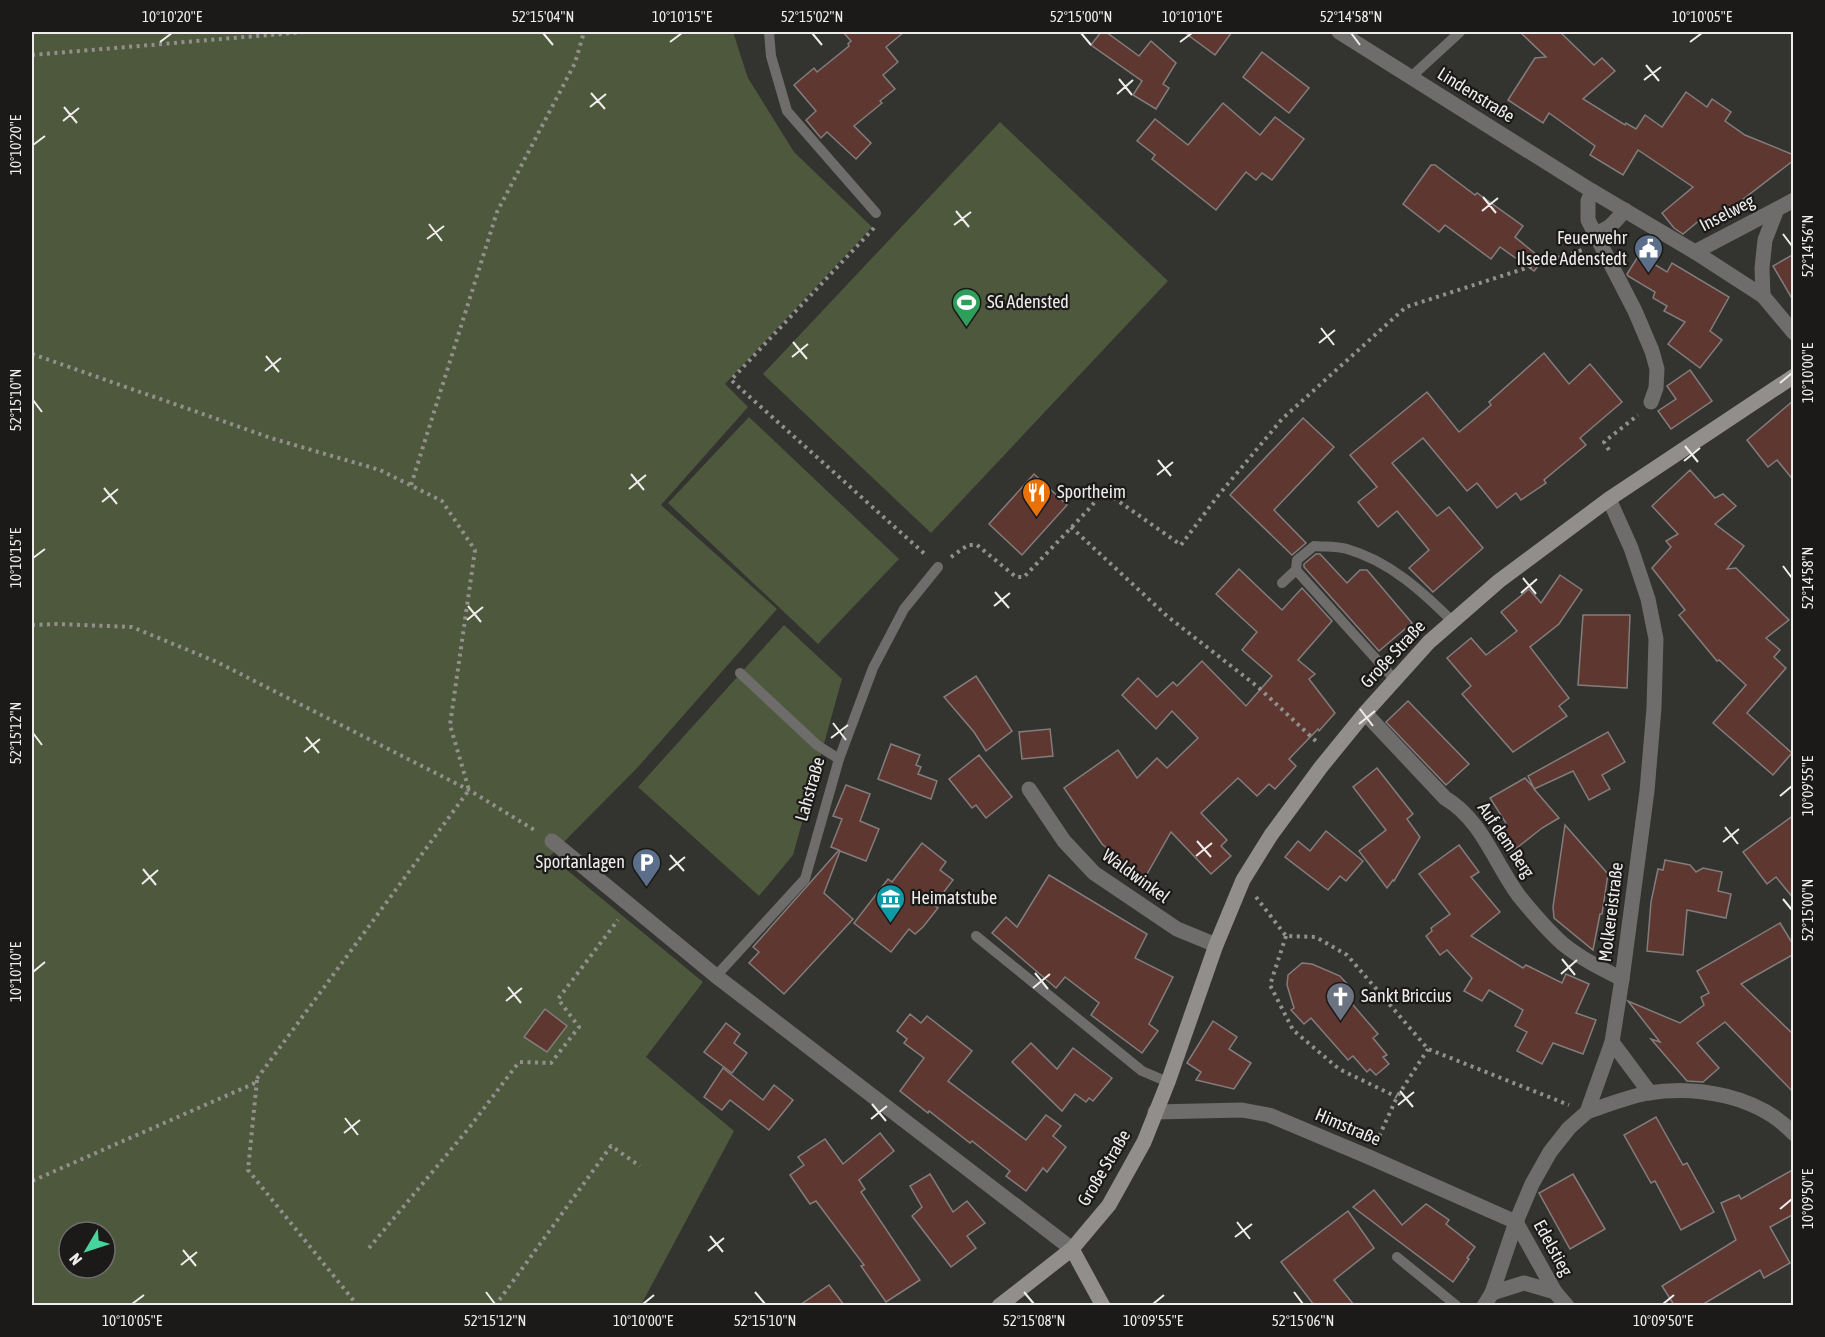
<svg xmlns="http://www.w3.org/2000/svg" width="1825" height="1337" viewBox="0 0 1825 1337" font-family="'Asap Condensed',sans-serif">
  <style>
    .green { fill: #4e583c; fill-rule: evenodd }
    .building { fill: #5f3731; stroke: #827d7c; stroke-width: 1.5 }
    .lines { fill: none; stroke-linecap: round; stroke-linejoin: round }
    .path { stroke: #91908d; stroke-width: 4; stroke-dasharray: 3 4.5; stroke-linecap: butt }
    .lane { stroke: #6f6d6c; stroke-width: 10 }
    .street { stroke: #6f6d6c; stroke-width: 15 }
    .secondary { stroke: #918e8c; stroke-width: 15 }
    .ticks { fill: none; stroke: #eeedeb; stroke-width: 2 }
    .labels { text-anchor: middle; stroke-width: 4.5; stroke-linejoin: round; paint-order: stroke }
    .street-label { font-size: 18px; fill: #eeedeb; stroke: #1b1a19 }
    .poi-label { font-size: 18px; fill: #eeedeb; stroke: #1b1a19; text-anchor: start }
    .neatline { fill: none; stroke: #eeedeb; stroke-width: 2 }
    .ticks-label { font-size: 15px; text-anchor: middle; fill: #eeedeb }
  </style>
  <rect width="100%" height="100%" fill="#33332f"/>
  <g class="green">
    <path d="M32,32h701l15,46 46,74 78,75 -147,157 23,23 -87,98 116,104 -139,158 -88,89 153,126 -57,75 88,74 -93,174h-609zM69,1232h36v36h-36z"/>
    <polygon points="1000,122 1168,281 931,533 763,374"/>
    <polygon points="749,417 899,559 818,644 668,503"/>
    <polygon points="784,625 842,679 793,855 759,896 638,787"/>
  </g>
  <g class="building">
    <polygon points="843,32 904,32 886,47 898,62 883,75 895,89 880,101 882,103 854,126 871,143 856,159 827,132 821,138 806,120 816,111 794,85 814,68 817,72 849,46 848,44 851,41"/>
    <polygon points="1101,32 1106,32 1139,56 1151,41 1176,63 1163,84 1169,88 1156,109 1133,95 1142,81 1091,45"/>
    <polygon points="1184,32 1232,32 1215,55"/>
    <polygon points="1520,32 1560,32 1594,65 1602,58 1615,71 1583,99 1625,125 1626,123 1636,129 1645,115 1662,127 1686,92 1707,107 1712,99 1731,112 1725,121 1745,135 1794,155 1794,160 1707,227 1701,219 1683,234 1674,228 1662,213 1693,187 1638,150 1623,175 1590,155 1595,146 1549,113 1543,123 1508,100 1535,58 1546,57"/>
    <polygon points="1262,52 1309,88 1289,113 1243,77"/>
    <polygon points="1223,103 1260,135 1275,117 1304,139 1272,180 1262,173 1256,180 1246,172 1216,210 1152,159 1155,155 1137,141 1155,119 1188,145"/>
    <polygon points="1431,165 1435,165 1475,195 1477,193 1523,226 1515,237 1543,260 1534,271 1500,247 1491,259 1445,225 1439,232 1403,204"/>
    <polygon points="1794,254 1794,302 1773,266"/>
    <polygon points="1639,255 1667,272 1672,263 1729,297 1710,331 1722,340 1700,368 1668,344 1685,322 1664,311 1667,306 1653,298 1655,292 1628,276 1627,274"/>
    <polygon points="1544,353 1569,384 1590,364 1622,402 1580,438 1586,445 1544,480 1546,483 1521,500 1516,493 1497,508 1477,483 1467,491 1423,438 1392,463 1437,516 1449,507 1483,548 1433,592 1409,568 1429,550 1397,511 1378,527 1358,502 1377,487 1350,455 1427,392 1459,432 1491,405 1489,402"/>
    <polygon points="1690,370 1712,401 1671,429 1658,411 1676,399 1667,386"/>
    <polygon points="1794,400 1794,481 1777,460 1768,467 1747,440"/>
    <polygon points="1303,418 1334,447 1274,510 1306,543 1292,555 1230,495"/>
    <polygon points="1690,470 1715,498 1723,494 1736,506 1715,524 1744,546 1727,569 1736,568 1789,620 1766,638 1780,650 1774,657 1786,668 1747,713 1792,753 1773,775 1713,723 1746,685 1719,660 1717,661 1679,615 1685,610 1652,568 1671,547 1666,541 1678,534 1652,506"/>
    <polygon points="1034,474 1067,505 1022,555 989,524"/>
    <polygon points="1316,554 1320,554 1347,583 1360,570 1367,570 1412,623 1379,651 1304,567 1304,564"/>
    <polygon points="1239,569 1282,610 1302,588 1332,621 1298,660 1315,674 1309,679 1335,713 1319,731 1318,729 1289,759 1296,766 1275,789 1269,784 1257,796 1238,778 1201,813 1227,840 1221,846 1231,856 1211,874 1171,832 1143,881 1124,870 1125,863 1102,844 1064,788 1118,750 1137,778 1157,758 1167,768 1198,738 1172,711 1156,729 1122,695 1138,678 1157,697 1173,682 1177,686 1202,661 1246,706 1272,676 1242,650 1257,632 1216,594"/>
    <polygon points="1560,575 1582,590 1559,624 1530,647 1569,698 1559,706 1567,716 1513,752 1462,694 1471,686 1447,658 1471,638 1486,655 1517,631 1501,612 1529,589 1541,603"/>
    <polygon points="1583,615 1630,615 1627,688 1578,685"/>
    <polygon points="976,676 1012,731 986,751 974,732 944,697"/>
    <polygon points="1408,701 1469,764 1446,785 1386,722"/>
    <polygon points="1050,729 1053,756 1022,759 1019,732"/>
    <polygon points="1608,732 1625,762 1602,775 1610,789 1589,800 1573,771 1534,789 1559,818 1542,828 1509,854 1493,833 1506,823 1490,798 1525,778 1534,788 1528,776"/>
    <polygon points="891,744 920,755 916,765 921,767 918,774 937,781 931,799 878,779"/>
    <polygon points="979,755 1012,797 986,818 976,805 972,808 949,779"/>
    <polygon points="1377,768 1413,814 1407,819 1420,837 1394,881 1393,880 1387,888 1359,851 1386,830 1353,787"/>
    <polygon points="846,785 870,794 860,821 879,829 866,861 840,851 824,893 853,919 784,994 749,963 759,952 753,947 839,850 831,847 842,819 833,816"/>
    <polygon points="1794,815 1794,899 1776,877 1767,884 1743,852"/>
    <polygon points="1565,825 1608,874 1602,914 1600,914 1593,950 1554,918 1553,907"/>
    <polygon points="1326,831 1363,861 1346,881 1340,876 1328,890 1285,857 1298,841 1310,851"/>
    <polygon points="922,843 946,862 940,870 953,880 934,905 938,908 923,927 915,934 909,929 891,952 854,923 888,879 892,882"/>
    <polygon points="1459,845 1479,872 1471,877 1500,912 1471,936 1523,968 1526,965 1562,983 1566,974 1589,984 1576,1013 1596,1020 1583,1054 1553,1043 1542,1064 1517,1051 1527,1032 1515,1026 1523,1010 1489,990 1482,1001 1464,991 1472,978 1447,950 1440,955 1426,936 1432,931 1431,928 1450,914 1419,874"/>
    <polygon points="1665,860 1690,865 1696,872 1703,868 1722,872 1718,891 1731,894 1726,918 1687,910 1683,955 1647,951 1651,902 1658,869 1663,870"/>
    <polygon points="1049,875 1147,934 1135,958 1173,977 1149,1024 1158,1031 1142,1053 1091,1015 1099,1003 1065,977 1056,988 992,933 1006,917 1017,927"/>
    <polygon points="1780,923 1794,946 1794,954 1741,984 1794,1035 1794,1093 1725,1022 1697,1043 1719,1068 1703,1082 1687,1081 1651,1039 1660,1042 1628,1001 1680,1023 1704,1005 1701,997 1709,993 1697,971"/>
    <polygon points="1302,963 1312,964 1340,976 1348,985 1341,991 1378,1034 1373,1038 1387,1055 1383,1057 1389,1064 1376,1075 1370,1069 1367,1072 1353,1056 1348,1060 1311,1018 1304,1024 1291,1010 1294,1008 1287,985 1288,975"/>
    <polygon points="545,1009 567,1026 547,1052 524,1037"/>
    <polygon points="910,1014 921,1023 927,1016 972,1051 948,1081 1026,1140 1046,1115 1061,1126 1053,1136 1066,1147 1047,1172 1043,1168 1026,1191 1006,1176 1010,1171 972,1141 970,1143 929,1111 928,1113 900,1091 924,1058 904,1043 907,1039 897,1031"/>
    <polygon points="1213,1021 1237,1037 1229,1049 1251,1063 1234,1089 1196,1080 1201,1072 1187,1063"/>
    <polygon points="726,1023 740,1034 734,1043 747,1053 732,1073 704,1052"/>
    <polygon points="1031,1043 1057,1069 1073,1048 1112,1078 1093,1101 1089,1098 1086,1102 1075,1094 1062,1111 1012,1062"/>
    <polygon points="723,1068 763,1100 774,1085 793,1100 769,1130 730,1100 722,1110 704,1097"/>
    <polygon points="1656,1117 1683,1165 1687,1163 1714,1212 1681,1230 1655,1181 1651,1183 1624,1135"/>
    <polygon points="880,1133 894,1151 859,1180 865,1189 861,1192 920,1280 886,1302 861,1266 864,1265 816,1201 810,1204 790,1175 804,1165 798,1157 825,1139 843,1164"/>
    <polygon points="1794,1169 1794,1214 1770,1227 1790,1263 1764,1278 1760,1270 1702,1305 1674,1305 1662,1286 1736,1240 1721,1203 1739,1195 1741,1199"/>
    <polygon points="930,1174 953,1212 967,1201 985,1223 967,1236 976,1248 951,1267 912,1216 922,1207 910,1186"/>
    <polygon points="1573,1174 1605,1229 1570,1249 1539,1193"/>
    <polygon points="1374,1190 1402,1225 1426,1204 1449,1220 1446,1224 1475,1247 1467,1258 1469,1259 1453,1282 1353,1207"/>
    <polygon points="1348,1211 1374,1248 1334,1280 1354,1305 1314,1305 1281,1262"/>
    <polygon points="829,1285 844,1305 800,1305"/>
  </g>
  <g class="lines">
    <g class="path">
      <polyline points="32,55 304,32"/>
      <polyline points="874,228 731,380 927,556"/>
      <polyline points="32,354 274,439 380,470 442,501 475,550 450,725 469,790 253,1084 32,1181"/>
      <polyline points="1609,450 1604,442 1638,415"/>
      <polyline points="411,485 497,212 575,63 584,32"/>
      <polyline points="1071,527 1167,616 1258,687 1319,744"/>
      <polyline points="951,557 968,545 977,545 1016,577 1024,577 1088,510 1104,491 1181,545 1217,497 1282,419 1406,307 1585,249"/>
      <polyline points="32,625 57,624 132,627 217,662 469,790 536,831"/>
      <polyline points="1256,897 1286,936 1316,937 1347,955 1428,1049 1569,1105"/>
      <polyline points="1286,936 1270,985 1293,1030 1339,1069 1397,1097"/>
      <polyline points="257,1080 248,1170 358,1306"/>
      <polyline points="1376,1143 1397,1097 1428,1049"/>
      <polyline points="369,1248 469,1128 519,1062 551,1063 579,1027 558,999 618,920"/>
      <polyline points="495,1306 611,1146 640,1166"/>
    </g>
    <g class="lane">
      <polyline points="769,32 771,56 787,111 876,213"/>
      <polyline points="1411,77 1460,32"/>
      <path d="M1296,570l1,-10 17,-14c10,1 23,0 33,3 42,12 75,42 105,72"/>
      <polyline points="1282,583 1296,570 1395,680"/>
      <polyline points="740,673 817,745 839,759"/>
      <polyline points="976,936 1142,1071 1168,1082"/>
      <polyline points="716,976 805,879 839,759 873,668 904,609 938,567"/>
      <polyline points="1397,1257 1457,1306"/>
    </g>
    <g class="street">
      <polyline points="1339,32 1592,191 1695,252 1763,296 1794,333"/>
      <polyline points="1592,191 1588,201 1588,220 1635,311 1652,351 1657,369 1656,388 1651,402"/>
      <path d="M1593,232c15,1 23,-12 32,-22"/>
      <polyline points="1695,252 1794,200"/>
      <polyline points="1763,296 1762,268 1765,240 1777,209"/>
      <path d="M1365,713l80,85c37,22 49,64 74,98 13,16 28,34 44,48 17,14 39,25 59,35"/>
      <polyline points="1029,789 1064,841 1094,873 1177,929 1216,945"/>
      <polyline points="552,841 716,976 1072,1249"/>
      <polyline points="1612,1042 1650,1093"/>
      <polyline points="1155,1112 1242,1110 1269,1115 1369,1157 1516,1222 1555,1292"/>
      <path d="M1587,1112c20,-7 40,-15 61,-19 50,-8 111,3 146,41"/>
      <polyline points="1492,1293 1524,1283 1555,1292 1567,1306"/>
      <polyline points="1484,1306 1492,1293 1516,1222 1532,1184 1550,1152 1569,1128 1587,1112 1612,1042 1622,979 1647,791 1654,708 1656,639 1648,599 1631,548 1609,499"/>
    </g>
    <g class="secondary">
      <polyline points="1072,1249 1103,1306"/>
      <polyline points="999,1306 1072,1249 1109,1205 1144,1142 1168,1082 1216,945 1243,880 1271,835 1321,767 1365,713 1429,642 1499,581 1609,499 1794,376"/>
    </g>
  </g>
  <path class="ticks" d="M543,33l10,12M812,33l10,12M1081,33l10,12M1351,33l9,12M160,42l12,-9M670,42l12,-9M1180,42l12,-9M1690,42l12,-9M1646,65l13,16M1119,79l13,16M1644,80l17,-13M591,93l14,16M1117,94l16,-14M64,107l13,16M590,107l16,-13M63,121l16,-13M33,145l12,-9M1483,197l13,16M956,211l13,16M1482,211l16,-13M429,224l13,17M954,225l17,-13M1783,234l9,12M427,239l17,-13M1321,328l13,17M793,342l14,17M1319,343l16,-13M266,356l13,16M792,357l16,-13M265,371l16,-13M1780,383l12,-10M33,400l9,12M1685,446l13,16M1158,460l13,16M1684,461l16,-13M631,474l13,16M1157,475l16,-13M104,488l13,16M629,489l17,-14M102,502l16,-13M33,558l12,-9M1783,566l9,12M1523,578l13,16M995,592l14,16M1521,593l16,-14M468,606l13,16M994,606l16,-13M467,620l16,-13M1360,709l13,17M833,723l13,17M1359,724l16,-13M33,733l9,12M306,737l13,16M831,738l17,-13M304,752l16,-13M1780,796l12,-10M1725,827l13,17M1197,841l14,16M1723,842l16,-13M670,855l14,16M1196,856l16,-13M143,869l13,16M669,870l16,-13M142,884l16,-14M1783,899l9,11M1562,959l13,16M33,972l12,-10M1035,973l13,16M1561,974l16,-14M508,987l13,16M1033,988l17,-14M506,1001l16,-13M1400,1091l13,16M872,1104l14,17M1398,1105l16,-13M345,1118l13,17M871,1119l16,-13M344,1133l16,-13M1780,1209l12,-10M1237,1222l13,17M710,1236l13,16M1235,1237l17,-13M183,1250l13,16M708,1251l16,-13M181,1265l16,-13M486,1292l9,12M755,1292l10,12M1024,1292l10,12M1294,1292l9,12M132,1304l12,-9M643,1304l11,-9M1153,1304l11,-9M1663,1304l11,-9"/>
  <defs>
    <symbol id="civic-pin" viewBox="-11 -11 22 30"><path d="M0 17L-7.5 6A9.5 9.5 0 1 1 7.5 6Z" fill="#5c6f8a" stroke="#1b1a19"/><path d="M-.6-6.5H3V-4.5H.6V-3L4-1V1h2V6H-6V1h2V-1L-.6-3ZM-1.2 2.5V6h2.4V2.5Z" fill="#fff"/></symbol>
    <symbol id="stadium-pin" viewBox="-11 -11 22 30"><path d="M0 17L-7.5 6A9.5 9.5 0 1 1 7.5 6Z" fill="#2e9e5b" stroke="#1b1a19"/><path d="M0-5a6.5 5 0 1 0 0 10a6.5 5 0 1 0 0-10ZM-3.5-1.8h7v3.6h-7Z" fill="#fff"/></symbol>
    <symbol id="restaurant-pin" viewBox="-11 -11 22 30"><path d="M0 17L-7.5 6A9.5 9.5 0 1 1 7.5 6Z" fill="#e8710a" stroke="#1b1a19"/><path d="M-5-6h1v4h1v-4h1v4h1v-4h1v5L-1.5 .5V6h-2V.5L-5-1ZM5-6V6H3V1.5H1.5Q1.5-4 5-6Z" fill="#fff"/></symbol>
    <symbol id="parking-pin" viewBox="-11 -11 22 30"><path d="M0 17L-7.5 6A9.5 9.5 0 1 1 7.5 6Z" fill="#5c6f8a" stroke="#1b1a19"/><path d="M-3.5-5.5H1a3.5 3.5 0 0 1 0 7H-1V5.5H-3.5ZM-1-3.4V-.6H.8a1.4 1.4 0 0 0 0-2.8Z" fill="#fff"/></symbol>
    <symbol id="museum-pin" viewBox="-11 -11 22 30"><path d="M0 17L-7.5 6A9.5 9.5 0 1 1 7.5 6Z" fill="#0f9aa8" stroke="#1b1a19"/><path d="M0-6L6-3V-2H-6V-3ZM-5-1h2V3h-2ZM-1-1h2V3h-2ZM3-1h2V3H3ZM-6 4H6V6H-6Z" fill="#fff"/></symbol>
    <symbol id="church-pin" viewBox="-11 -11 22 30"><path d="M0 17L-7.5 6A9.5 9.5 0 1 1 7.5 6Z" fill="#6b7280" stroke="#1b1a19"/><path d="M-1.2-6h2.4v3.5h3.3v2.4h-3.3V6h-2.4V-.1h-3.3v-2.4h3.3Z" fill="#fff"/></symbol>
  </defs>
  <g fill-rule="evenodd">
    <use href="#civic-pin" x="1632" y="232" width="33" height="45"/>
    <use href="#stadium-pin" x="950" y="286" width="33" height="45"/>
    <use href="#restaurant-pin" x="1020" y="476" width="33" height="45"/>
    <use href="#parking-pin" x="630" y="846" width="33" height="45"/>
    <use href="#museum-pin" x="874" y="882" width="33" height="45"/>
    <use href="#church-pin" x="1324" y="980" width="33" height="45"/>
  </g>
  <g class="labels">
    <g class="street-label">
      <text transform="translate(1476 95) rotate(32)" y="6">Lindenstraße</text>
      <text transform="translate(1727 213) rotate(-27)" y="6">Inselweg</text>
      <text transform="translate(1393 654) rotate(-47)" y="6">Große Straße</text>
      <text transform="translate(810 789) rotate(-74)" y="6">Lahstraße</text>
      <text transform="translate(1506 840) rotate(56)" y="6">Auf dem Berg</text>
      <text transform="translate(1136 876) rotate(36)" y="6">Waldwinkel</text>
      <text transform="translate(1611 912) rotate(-83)" y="6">Molkereistraße</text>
      <text transform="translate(1348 1127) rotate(23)" y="6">Himstraße</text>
      <text transform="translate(1104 1168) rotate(-59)" y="6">Große Straße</text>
      <text transform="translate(1553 1248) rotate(61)" y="6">Edelstieg</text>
    </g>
    <g class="poi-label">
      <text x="1627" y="244" text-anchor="end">Feuerwehr<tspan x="1627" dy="21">Ilsede Adenstedt</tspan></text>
      <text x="987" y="308">SG Adensted</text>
      <text x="1057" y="498">Sportheim</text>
      <text x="625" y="868" text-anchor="end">Sportanlagen</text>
      <text x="911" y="904">Heimatstube</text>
      <text x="1361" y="1002">Sankt Briccius</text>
    </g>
  </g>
  <rect width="1825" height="1337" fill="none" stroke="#1b1a19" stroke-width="66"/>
  <g transform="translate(87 1250) rotate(231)"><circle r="28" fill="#1b1a19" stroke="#6f6e6d" stroke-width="1.5"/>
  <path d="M0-4.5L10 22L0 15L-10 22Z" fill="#48d49d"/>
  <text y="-9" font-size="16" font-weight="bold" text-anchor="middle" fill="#eeedeb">N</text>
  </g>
  <rect x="33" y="33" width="1759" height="1271" class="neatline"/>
  <g class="ticks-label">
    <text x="172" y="22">10°10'20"E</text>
    <text x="543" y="22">52°15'04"N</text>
    <text x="682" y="22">10°10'15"E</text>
    <text x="812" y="22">52°15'02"N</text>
    <text x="1081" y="22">52°15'00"N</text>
    <text x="1192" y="22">10°10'10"E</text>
    <text x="1351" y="22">52°14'58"N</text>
    <text x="1702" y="22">10°10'05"E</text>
    <text transform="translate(16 145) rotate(-90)" y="5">10°10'20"E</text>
    <text transform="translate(1808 246) rotate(-90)" y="5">52°14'56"N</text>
    <text transform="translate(1808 373) rotate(-90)" y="5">10°10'00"E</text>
    <text transform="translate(16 400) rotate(-90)" y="5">52°15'10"N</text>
    <text transform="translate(16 558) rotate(-90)" y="5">10°10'15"E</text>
    <text transform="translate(1808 578) rotate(-90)" y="5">52°14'58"N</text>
    <text transform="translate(16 733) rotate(-90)" y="5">52°15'12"N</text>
    <text transform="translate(1808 786) rotate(-90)" y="5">10°09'55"E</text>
    <text transform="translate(1808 910) rotate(-90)" y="5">52°15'00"N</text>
    <text transform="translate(16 972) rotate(-90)" y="5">10°10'10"E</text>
    <text transform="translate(1808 1199) rotate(-90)" y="5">10°09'50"E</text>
    <text x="132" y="1326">10°10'05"E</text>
    <text x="495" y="1326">52°15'12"N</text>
    <text x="643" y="1326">10°10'00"E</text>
    <text x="765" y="1326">52°15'10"N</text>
    <text x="1034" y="1326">52°15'08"N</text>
    <text x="1153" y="1326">10°09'55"E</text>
    <text x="1303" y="1326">52°15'06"N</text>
    <text x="1663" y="1326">10°09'50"E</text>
  </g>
</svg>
